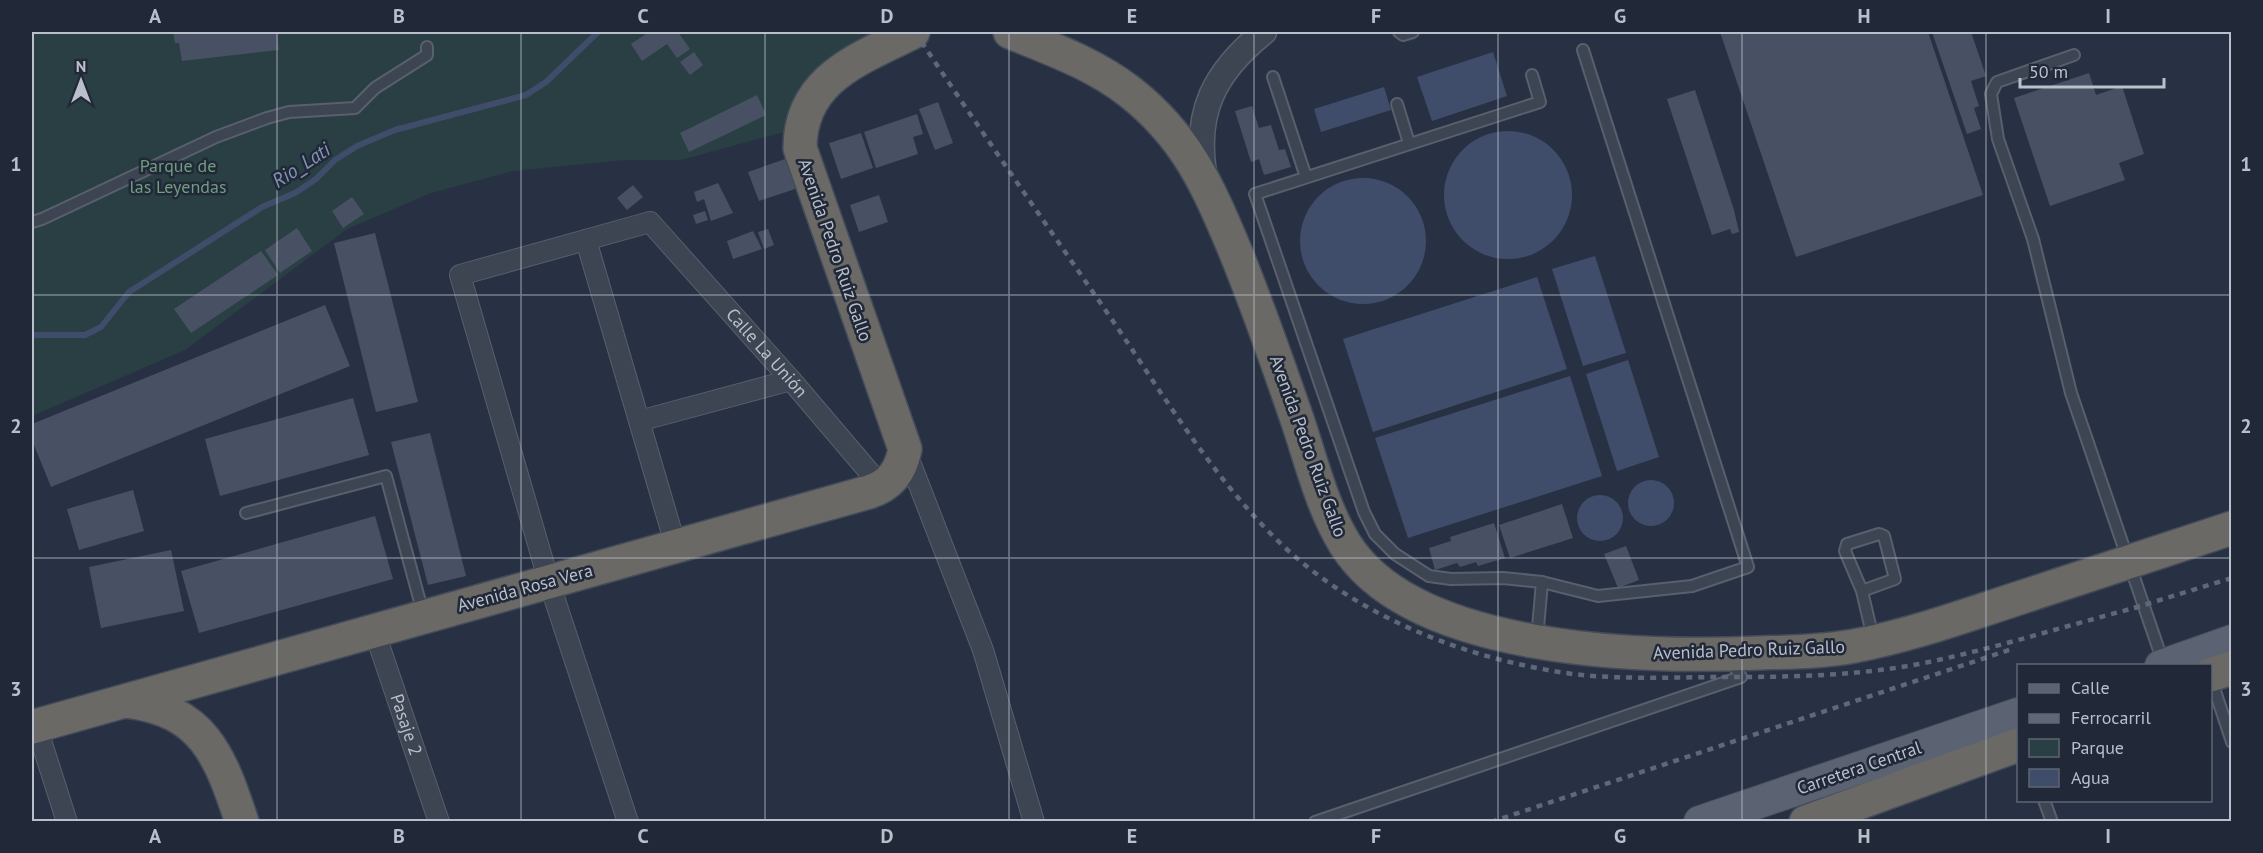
<svg xmlns="http://www.w3.org/2000/svg" width="2263" height="853" viewBox="0 0 2263 853" font-family="'PT Sans',sans-serif">
  <style>
    .green { fill: #2a3f43 }
    .water { fill: #3f4d6b }
    .lines { fill: none; stroke-linecap: round; stroke-linejoin: round }
    .stream { stroke: #3f4d6b; stroke-width: 6 }
    .building { fill: #485164 }
    .service-casing { stroke: #585f6d; stroke-width: 14 }
    .minor-casing { stroke: #585f6d; stroke-width: 22 }
    .tertiary-casing { stroke: #585f6d; stroke-width: 27 }
    .primary-casing { stroke: #464d5c; stroke-width: 34 }
    .trunk-casing { stroke: #444c5a; stroke-width: 36 }
    .service { stroke: #3d4452; stroke-width: 10 }
    .minor { stroke: #3d4452; stroke-width: 20 }
    .tertiary { stroke: #3d4452; stroke-width: 24 }
    .primary { stroke: #5b6372; stroke-width: 32 }
    .trunk { stroke: #6a6966; stroke-width: 33 }
    .rail { stroke: #5f6879; stroke-width: 4.5; stroke-dasharray: 6 6; stroke-linecap: butt }
    .grid { fill: none; stroke: #babfcc; stroke-width: 1.5; stroke-opacity: 0.55 }
    .labels { text-anchor: middle; stroke-width: 5; stroke-linejoin: round; paint-order: stroke }
    .park-label { font-size: 18px; fill: #729c7f; stroke: #212938 }
    .street-label { font-size: 18px; fill: #babfcc; stroke: #212938 }
    .water-label { font-size: 20px; font-style: italic; fill: #8393b2; stroke: #212938 }
    .neatline { fill: none; stroke: #babfcc; stroke-width: 2 }
    .grid-label { font-size: 20px; text-anchor: middle; font-weight: bold; fill: #babfcc }
  </style>
  <rect width="100%" height="100%" fill="#283143"/>
  <polygon class="green" points="32,32 868,32 872,42 791,130 681,160 624,160 513,171 431,193 347,229 185,350 32,416"/>
  <g class="water">
    <polygon points="1493,52 1507,96 1432,121 1417,77"/>
    <polygon points="1384,87 1391,110 1321,132 1314,109"/>
    <circle cx="1508" cy="195" r="64"/>
    <circle cx="1363" cy="241" r="63"/>
    <polygon points="1595,256 1626,353 1583,366 1552,269"/>
    <polygon points="1537,277 1567,369 1373,432 1343,339"/>
    <polygon points="1628,360 1659,457 1617,471 1586,374"/>
    <polygon points="1570,376 1602,476 1408,538 1375,438"/>
    <circle cx="1651" cy="503" r="23"/>
    <circle cx="1600" cy="518" r="23"/>
  </g>
  <g class="lines">
    <polyline class="stream" points="32,335 85,335 101,327 129,292 262,207 295,193 316,179 335,160 357,146 395,130 526,95 546,82 598,32"/>
  </g>
  <g class="building">
    <polygon points="173,32 277,32 279,50 182,61 179,43 175,43"/>
    <polygon points="649,32 678,32 690,49 677,58 667,44 642,61 631,44"/>
    <polygon points="1720,32 1928,32 1983,195 1796,257"/>
    <polygon points="1932,32 1971,32 1986,76 1971,81 1979,106 1974,108 1981,129 1967,134"/>
    <polygon points="694,52 703,65 690,75 680,62"/>
    <polygon points="2089,73 2096,95 2122,86 2144,154 2119,163 2125,180 2050,206 2014,98"/>
    <polygon points="1695,90 1734,210 1739,232 1732,234 1730,229 1712,235 1667,99"/>
    <polygon points="757,95 766,115 689,152 680,133"/>
    <polygon points="938,102 953,143 935,150 919,109"/>
    <polygon points="1252,106 1259,128 1271,125 1279,150 1285,149 1291,167 1264,175 1259,159 1251,162 1235,111"/>
    <polygon points="917,114 923,134 913,137 918,154 876,168 864,132"/>
    <polygon points="861,133 873,168 841,179 829,143"/>
    <polygon points="788,158 798,188 759,201 748,172"/>
    <polygon points="718,183 733,213 711,221 704,199 697,202 694,192"/>
    <polygon points="633,185 643,197 627,210 617,198"/>
    <polygon points="879,195 888,222 859,232 850,205"/>
    <polygon points="352,197 364,214 343,228 332,211"/>
    <polygon points="705,211 708,220 696,224 693,215"/>
    <polygon points="297,228 312,251 280,273 265,250"/>
    <polygon points="768,229 774,245 764,249 758,232"/>
    <polygon points="753,231 762,249 733,259 727,241"/>
    <polygon points="375,233 418,402 376,412 334,243"/>
    <polygon points="261,251 278,275 191,333 174,309"/>
    <polygon points="325,305 350,366 51,487 32,440 32,424"/>
    <polygon points="353,398 369,455 220,496 205,439"/>
    <polygon points="430,433 466,576 428,585 391,442"/>
    <polygon points="133,490 144,531 79,550 67,509"/>
    <polygon points="1562,504 1573,538 1510,558 1499,525"/>
    <polygon points="375,516 393,579 199,633 181,571"/>
    <polygon points="1494,523 1505,558 1478,566 1476,562 1460,567 1457,563 1435,570 1429,548 1451,541 1450,537"/>
    <polygon points="1626,546 1639,580 1618,588 1604,554"/>
    <polygon points="171,550 184,611 101,628 89,567"/>
  </g>
  <g class="lines">
    <defs>
      <g id="service">
        <polyline points="1399,32 1403,35 1413,32"/>
        <polyline points="2074,55 1997,82 1991,94 1998,139 2033,239 2071,393 2163,662"/>
        <polyline points="1532,75 1540,102 1255,194 1364,512 1375,534 1395,554 1429,576 1451,579 1503,578 1542,582 1598,596 1692,586 1748,567 1583,50"/>
        <polyline points="1273,77 1306,177"/>
        <polyline points="1397,104 1409,143"/>
        <polyline points="32,222 42,219 216,137 267,118 289,112 355,108 375,88 427,55 427,47"/>
        <polyline points="246,513 386,476 423,613"/>
        <polyline points="1862,591 1895,579 1884,536 1879,534 1847,544 1845,551 1862,591 1873,638"/>
        <polyline points="1537,639 1542,582"/>
        <polyline points="2211,679 2232,742"/>
        <polyline points="2044,800 2052,822"/>
        <polyline points="1315,822 1741,677 1730,659"/>
      </g>
      <g id="minor">
        <polyline points="586,240 676,547"/>
        <polyline points="639,421 791,380"/>
        <polyline points="905,449 983,650 1034,822"/>
        <path id="s1" d="M374,630l65,192"/>
        <polyline points="36,725 67,822"/>
        <path id="s2" d="M628,822l-79,-240 -89,-307 190,-53 141,158 91,107"/>
      </g>
      <path id="tertiary" d="M1205,178c-12,-65 9,-106 59,-146"/>
      <g id="primary">
        <polyline points="2161,666 2232,641"/>
        <polyline points="1700,822 2018,714"/>
      </g>
      <g id="trunk">
        <path d="M1010,32c42,17 84,32 120,60 56,44 77,92 104,156 23,56 43,113 63,171 14,41 25,88 48,125 68,109 299,114 414,109 31,-1 64,-1 95,-7 54,-10 107,-29 159,-46 73,-24 146,-48 219,-72"/>
        <polyline points="2210,675 2232,668"/>
        <path d="M126,701c78,9 94,55 116,121"/>
        <path d="M32,727l837,-235c22,-7 32,-21 36,-43l-105,-301c0,-70 60,-89 113,-116"/>
        <polyline points="1806,822 2018,745"/>
      </g>
    </defs>
    <use href="#service" class="service-casing"/>
    <use href="#minor" class="minor-casing"/>
    <use href="#tertiary" class="tertiary-casing"/>
    <use href="#primary" class="primary-casing"/>
    <use href="#trunk" class="trunk-casing"/>
    <use href="#service" class="service"/>
    <use href="#minor" class="minor"/>
    <use href="#tertiary" class="tertiary"/>
    <use href="#primary" class="primary"/>
    <use href="#trunk" class="trunk"/>
    <g class="rail">
      <path d="M915,32c65,98 133,195 200,292 48,71 95,148 156,210 78,80 192,125 302,140 50,6 103,3 154,3 64,0 128,-1 192,-13 75,-15 149,-39 223,-58"/>
      <polyline points="2134,608 2232,578"/>
      <polyline points="1491,822 2012,649"/>
    </g>
  </g>
  <path class="grid" d="M277,32v790M521,32v790M765,32v790M1009,32v790M1254,32v790M1498,32v790M1742,32v790M1986,32v790M32,295h2200M32,558h2200"/>
  <g class="labels">
    <g class="park-label">
      <text x="178" y="172">Parque de<tspan x="178" dy="21">las Leyendas</tspan></text>
    </g>
    <g class="street-label">
      <text transform="translate(835 250) rotate(71)" y="6">Avenida Pedro Ruiz Gallo</text>
      <text dy="6" stroke="none"><textPath href="#s2" startOffset="945">Calle La Unión</textPath></text>
      <text transform="translate(1308 446) rotate(70)" y="6">Avenida Pedro Ruiz Gallo</text>
      <text transform="translate(525 588) rotate(-15)" y="6">Avenida Rosa Vera</text>
      <text transform="translate(1749 650) rotate(-2)" y="6">Avenida Pedro Ruiz Gallo</text>
      <text dy="6" stroke="none"><textPath href="#s1" startOffset="100">Pasaje 2</textPath></text>
      <text transform="translate(1859 768) rotate(-19)" y="6">Carretera Central</text>
    </g>
    <g class="water-label">
      <text transform="translate(301 165) rotate(-33)" y="7">Rio_Lati</text>
    </g>
  </g>
  <rect width="2263" height="853" fill="none" stroke="#212938" stroke-width="66"/>
  <rect x="2017" y="664" width="195" height="138" fill="#212938" stroke="#5e6573" stroke-width="1.5"/>
  <rect x="2029" y="684" width="30" height="9" fill="#5b6372" stroke="#5e6573" stroke-width="1.5"/>
  <text x="2071" y="694" font-size="18" fill="#babfcc">Calle</text>
  <rect x="2029" y="714" width="30" height="9" fill="#5f6879" stroke="#5e6573" stroke-width="1.5"/>
  <text x="2071" y="724" font-size="18" fill="#babfcc">Ferrocarril</text>
  <rect x="2029" y="739" width="30" height="18" fill="#2a3f43" stroke="#5e6573" stroke-width="1.5"/>
  <text x="2071" y="754" font-size="18" fill="#babfcc">Parque</text>
  <rect x="2029" y="769" width="30" height="18" fill="#3f4d6b" stroke="#5e6573" stroke-width="1.5"/>
  <text x="2071" y="784" font-size="18" fill="#babfcc">Agua</text>
  <g transform="translate(81 81)" stroke="#212938" stroke-width="4.5" paint-order="stroke">
  <path d="M0-4.5L10 22L0 15L-10 22Z" fill="#babfcc"/>
  <text y="-9" font-size="16" font-weight="bold" text-anchor="middle" fill="#babfcc">N</text>
  </g>
  <path d="M2020 78v9h144v-9" fill="none" stroke="#babfcc" stroke-width="3"/>
  <text x="2029" y="78" font-size="18" fill="#babfcc" stroke="#212938" stroke-width="4.5" paint-order="stroke">50 m</text>
  <rect x="33" y="33" width="2197" height="787" class="neatline"/>
  <g class="grid-label">
    <text x="155" y="23">A</text>
    <text x="399" y="23">B</text>
    <text x="643" y="23">C</text>
    <text x="887" y="23">D</text>
    <text x="1132" y="23">E</text>
    <text x="1376" y="23">F</text>
    <text x="1620" y="23">G</text>
    <text x="1864" y="23">H</text>
    <text x="2108" y="23">I</text>
    <text x="16" y="171">1</text>
    <text x="2246" y="171">1</text>
    <text x="16" y="433">2</text>
    <text x="2246" y="433">2</text>
    <text x="16" y="696">3</text>
    <text x="2246" y="696">3</text>
    <text x="155" y="843">A</text>
    <text x="399" y="843">B</text>
    <text x="643" y="843">C</text>
    <text x="887" y="843">D</text>
    <text x="1132" y="843">E</text>
    <text x="1376" y="843">F</text>
    <text x="1620" y="843">G</text>
    <text x="1864" y="843">H</text>
    <text x="2108" y="843">I</text>
  </g>
</svg>
